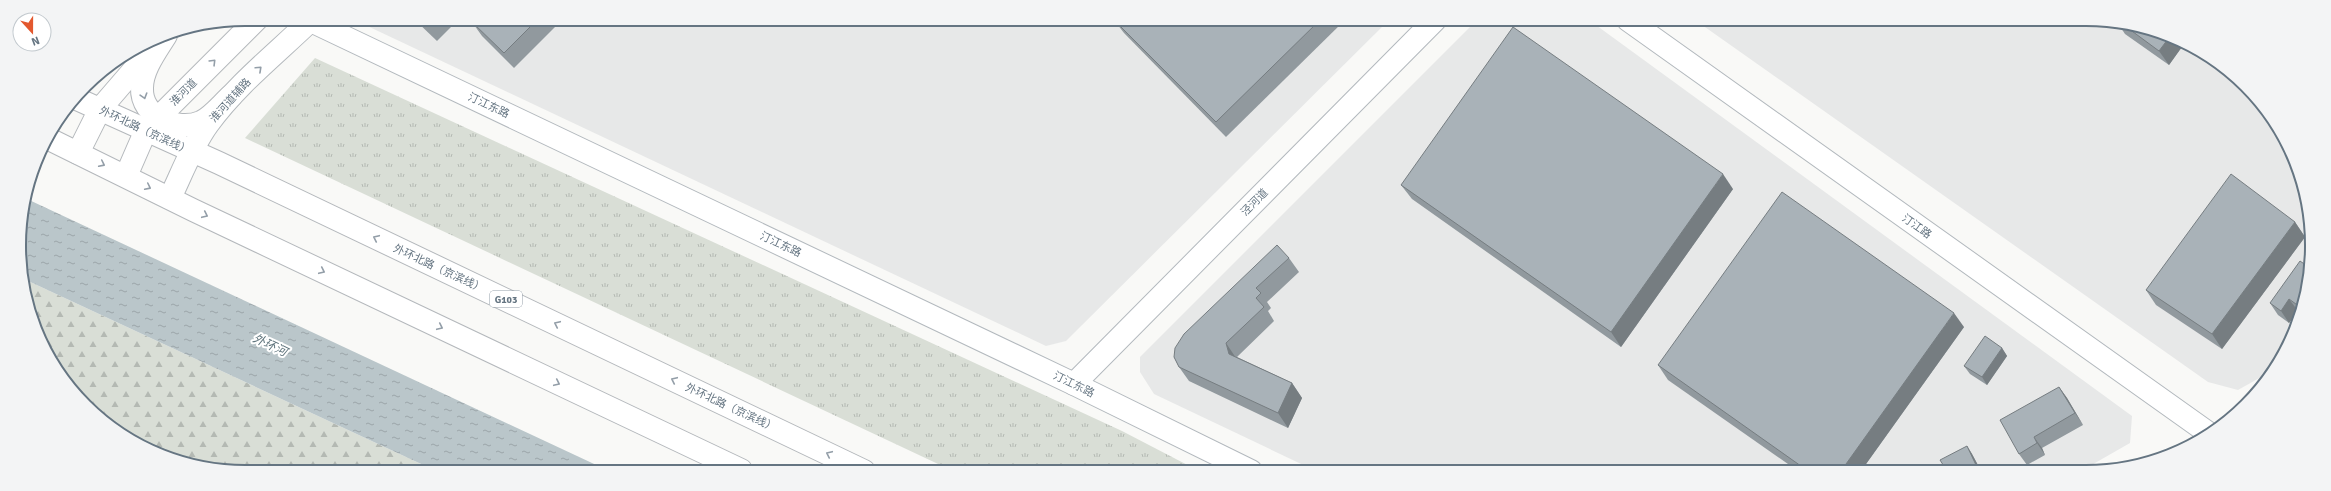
<svg xmlns="http://www.w3.org/2000/svg" width="2331" height="491" viewBox="0 0 2331 491" font-family="Signika,'Noto Sans SC',sans-serif">
  <style>
    .built { fill: #e7e8e8 }
    .grass { fill: url(#grass-tufts) }
    .forest { fill: url(#forest-firs) }
    .water { fill: url(#water-ripples) }
    .lines { fill: none; stroke-linecap: round; stroke-linejoin: round }
    .secondary-casing { stroke: #b3b9be; stroke-width: 24 }
    .primary-casing { stroke: #b4b9bd; stroke-width: 24 }
    .highway-casing { stroke: #b4b8bc; stroke-width: 24 }
    .secondary { stroke: #fff; stroke-width: 22 }
    .primary { stroke: #fff; stroke-width: 22 }
    .highway { stroke: #fff; stroke-width: 22 }
    .wall { fill: #91999e }
    .shaded-wall { fill: #767d81 }
    .building { fill: #a9b2b8; stroke: #767d81 }
    .oneway { stroke: #939ea8 }
    .labels { text-anchor: middle; stroke-width: 4; stroke-linejoin: round; paint-order: stroke }
    .shield { fill: #fff; stroke: #939ea8; stroke-width: 1 }
    .shield-label { font-size: 10px; font-weight: bold; fill: #657582 }
    .street-label { font-size: 11px; fill: #657582; stroke: #fff }
    .water-label { font-size: 12px; font-style: italic; fill: #5f747c; stroke: #fff }
    .rim { fill: none; stroke: #657582; stroke-width: 2 }
  </style>
  <defs>
    <pattern id="grass-tufts" width="24" height="20" patternUnits="userSpaceOnUse"><rect width="24" height="20" fill="#d9ded6"/><path d="M3 7l-1-3M5 7V3M7 7l1-3M15 17l-1-3M17 17v-4M19 17l1-3" fill="none" stroke="#b4b9b3"/></pattern>
    <pattern id="forest-firs" width="22" height="20" patternUnits="userSpaceOnUse"><rect width="22" height="20" fill="#d9ded6"/><path d="M5 1l3.5 6h-7zM16 11l3.5 6h-7z" fill="#b4b9b3"/></pattern>
    <pattern id="water-ripples" width="26" height="14" patternUnits="userSpaceOnUse"><rect width="26" height="14" fill="#bac6ca"/><path d="M2 4q2-2 4 0t4 0M15 11q2-2 4 0t4 0" fill="none" stroke="#9ba5a9"/></pattern>
  </defs>
  <rect width="100%" height="100%" fill="#f9f9f7"/>
  <g class="built">
    <polygon points="363,19 1389,20 1066,341 1046,346 361,23"/>
    <polygon points="1477,20 1589,20 2132,416 2130,443 2081,471 1316,471 1154,394 1140,372 1140,357"/>
    <polygon points="1695,20 2115,21 2199,49 2265,107 2304,187 2310,275 2289,346 2270,372 2238,390 2208,382"/>
  </g>
  <polygon class="grass" points="315,58 1122,431 1199,471 953,471 245,138"/>
  <polygon class="forest" points="26,280 434,470 216,470 132,442 75,395 31,319"/>
  <polygon class="water" points="27,199 607,470 434,470 26,280 19,231"/>
  <g class="lines">
    <defs>
      <g id="secondary">
        <polyline points="1628,20 2207,432"/>
        <polyline points="311,21 1074,384 1251,471"/>
        <polyline points="1074,384 1435,20"/>
      </g>
      <path id="primary" d="M170,198c12,-25 22,-52 38,-74 29,-40 69,-71 104,-105"/>
      <g id="highway">
        <path d="M166,35c-9,15 -24,34 -24,53 -1,29 35,44 59,34 11,-5 21,-18 30,-26"/>
        <polyline points="77,99 219,163 864,471"/>
        <polyline points="49,139 193,210 741,470"/>
        <polyline points="78,153 100,109 150,51"/>
        <polyline points="126,176 146,130 257,19"/>
      </g>
    </defs>
    <use href="#secondary" class="secondary-casing"/>
    <use href="#primary" class="primary-casing"/>
    <use href="#highway" class="highway-casing"/>
    <use href="#secondary" class="secondary"/>
    <use href="#primary" class="primary"/>
    <use href="#highway" class="highway"/>
  </g>
  <g class="wall">
    <polygon points="414,19 459,19 437,41"/>
    <polygon points="475,19 563,19 514,68 482,36 472,22"/>
    <polygon points="1114,20 1345,20 1226,137 1124,33"/>
    <polygon points="2117,22 2184,44 2169,65 2125,34"/>
    <polygon points="1401,185 1733,189 1621,347 1412,199"/>
    <polygon points="2295,222 2305,237 2222,349 2156,305 2146,290"/>
    <polygon points="1289,258 1299,272 1267,302 1271,308 1268,311 1274,321 1237,357 1292,383 1302,398 1288,428 1189,381 1179,367 1174,357"/>
    <polygon points="2310,275 2299,312 2298,311 2289,323 2278,315 2270,303"/>
    <polygon points="1964,327 1861,471 1798,471 1668,380 1658,365"/>
    <polygon points="2002,348 2007,356 1987,385 1970,374 1964,366"/>
    <polygon points="2059,387 2067,398 2083,425 2042,448 2045,455 2027,465 2019,454"/>
    <polygon points="1967,446 1972,454 1981,471 1947,471"/>
  </g>
  <g class="shaded-wall">
    <polygon points="2168,39 2184,44 2169,65 2159,51"/>
    <polygon points="1723,174 1733,189 1621,347 1611,332"/>
    <polygon points="2295,222 2305,237 2222,349 2212,334"/>
    <polygon points="2289,299 2298,311 2289,323 2281,311"/>
    <polygon points="1954,313 1964,327 1861,471 1841,471"/>
    <polygon points="1226,343 1236,358 1229,354"/>
    <polygon points="2002,348 2007,356 1987,385 1982,377"/>
    <polygon points="1292,383 1302,398 1288,428 1278,413"/>
    <polygon points="2059,387 2067,398 2083,425 2075,413"/>
    <polygon points="2034,437 2042,448 2045,455 2037,443"/>
    <polygon points="1967,446 1972,454 1981,471 1976,465"/>
  </g>
  <g class="building">
    <polygon points="419,19 434,19 427,27"/>
    <polygon points="475,19 538,19 504,53 472,22"/>
    <polygon points="1114,20 1320,20 1216,122"/>
    <polygon points="2121,23 2168,39 2159,51"/>
    <polygon points="1513,27 1723,174 1611,332 1401,185"/>
    <polygon points="2231,174 2295,222 2212,334 2146,290"/>
    <polygon points="1782,192 1954,313 1841,471 1808,471 1658,365"/>
    <polygon points="1277,245 1289,258 1256,288 1261,293 1256,298 1264,307 1226,343 1229,354 1292,383 1278,413 1179,367 1174,357 1175,348 1184,334"/>
    <polygon points="2300,261 2310,268 2310,275 2300,307 2289,299 2281,311 2270,303"/>
    <polygon points="1985,336 2002,348 1982,377 1964,366"/>
    <polygon points="2059,387 2075,413 2034,437 2037,443 2019,454 2000,420"/>
    <polygon points="1967,446 1976,465 1963,471 1947,471 1940,460"/>
  </g>
  <defs><path id="oneway-chevron" d="M-2-3.5L2.5 0L-2 3.5" fill="none" stroke-width="1.6" stroke-linecap="round" stroke-linejoin="round"/></defs>
  <g class="oneway">
    <use href="#oneway-chevron" transform="translate(213 62) rotate(-45)"/>
    <use href="#oneway-chevron" transform="translate(259 69) rotate(-43)"/>
    <use href="#oneway-chevron" transform="translate(144 96) rotate(73)"/>
    <use href="#oneway-chevron" transform="translate(102 164) rotate(26)"/>
    <use href="#oneway-chevron" transform="translate(148 187) rotate(26)"/>
    <use href="#oneway-chevron" transform="translate(205 215) rotate(25)"/>
    <use href="#oneway-chevron" transform="translate(376 238) rotate(-155)"/>
    <use href="#oneway-chevron" transform="translate(322 271) rotate(25)"/>
    <use href="#oneway-chevron" transform="translate(557 324) rotate(-155)"/>
    <use href="#oneway-chevron" transform="translate(440 327) rotate(25)"/>
    <use href="#oneway-chevron" transform="translate(674 380) rotate(-155)"/>
    <use href="#oneway-chevron" transform="translate(557 383) rotate(25)"/>
    <use href="#oneway-chevron" transform="translate(829 454) rotate(-155)"/>
  </g>
  <g class="labels">
    <rect class="shield" x="490" y="291" width="32" height="16" rx="3"/>
    <g class="shield-label">
      <text x="506" y="303">G103</text>
    </g>
    <g class="street-label">
      <text transform="translate(183 92) rotate(-45)" y="4">淮河道</text>
      <text transform="translate(230 100) rotate(-48)" y="4">淮河道辅路</text>
      <text transform="translate(489 105) rotate(25)" y="4">汀江东路</text>
      <text transform="translate(145 130) rotate(25)" y="4">外环北路（京滨线）</text>
      <text transform="translate(1254 202) rotate(-45)" y="4">泾河道</text>
      <text transform="translate(1917 226) rotate(35)" y="4">汀江路</text>
      <text transform="translate(781 244) rotate(25)" y="4">汀江东路</text>
      <text transform="translate(439 268) rotate(25)" y="4">外环北路（京滨线）</text>
      <text transform="translate(1074 384) rotate(26)" y="4">汀江东路</text>
      <text transform="translate(731 407) rotate(25)" y="4">外环北路（京滨线）</text>
    </g>
    <g class="water-label">
      <text transform="translate(270 345) rotate(25)" y="4">外环河</text>
    </g>
  </g>
  <path d="M0 0H2331V491H0ZM245 26H2086A219 219 0 0 1 2305 245V246A219 219 0 0 1 2086 465H245A219 219 0 0 1 26 246V245A219 219 0 0 1 245 26Z" fill="#f3f4f5" fill-rule="evenodd"/>
  <path class="rim" d="M245 26H2086A219 219 0 0 1 2305 245V246A219 219 0 0 1 2086 465H245A219 219 0 0 1 26 246V245A219 219 0 0 1 245 26Z"/>
  <g transform="translate(32 32) rotate(159)"><circle r="19" fill="#ffffff" stroke="#c1c8cd"/>
  <path d="M0-3L7 15L0 10L-7 15Z" fill="#e3582e"/>
  <text y="-6" font-size="11" font-weight="bold" text-anchor="middle" fill="#657582">N</text>
  </g>
</svg>
